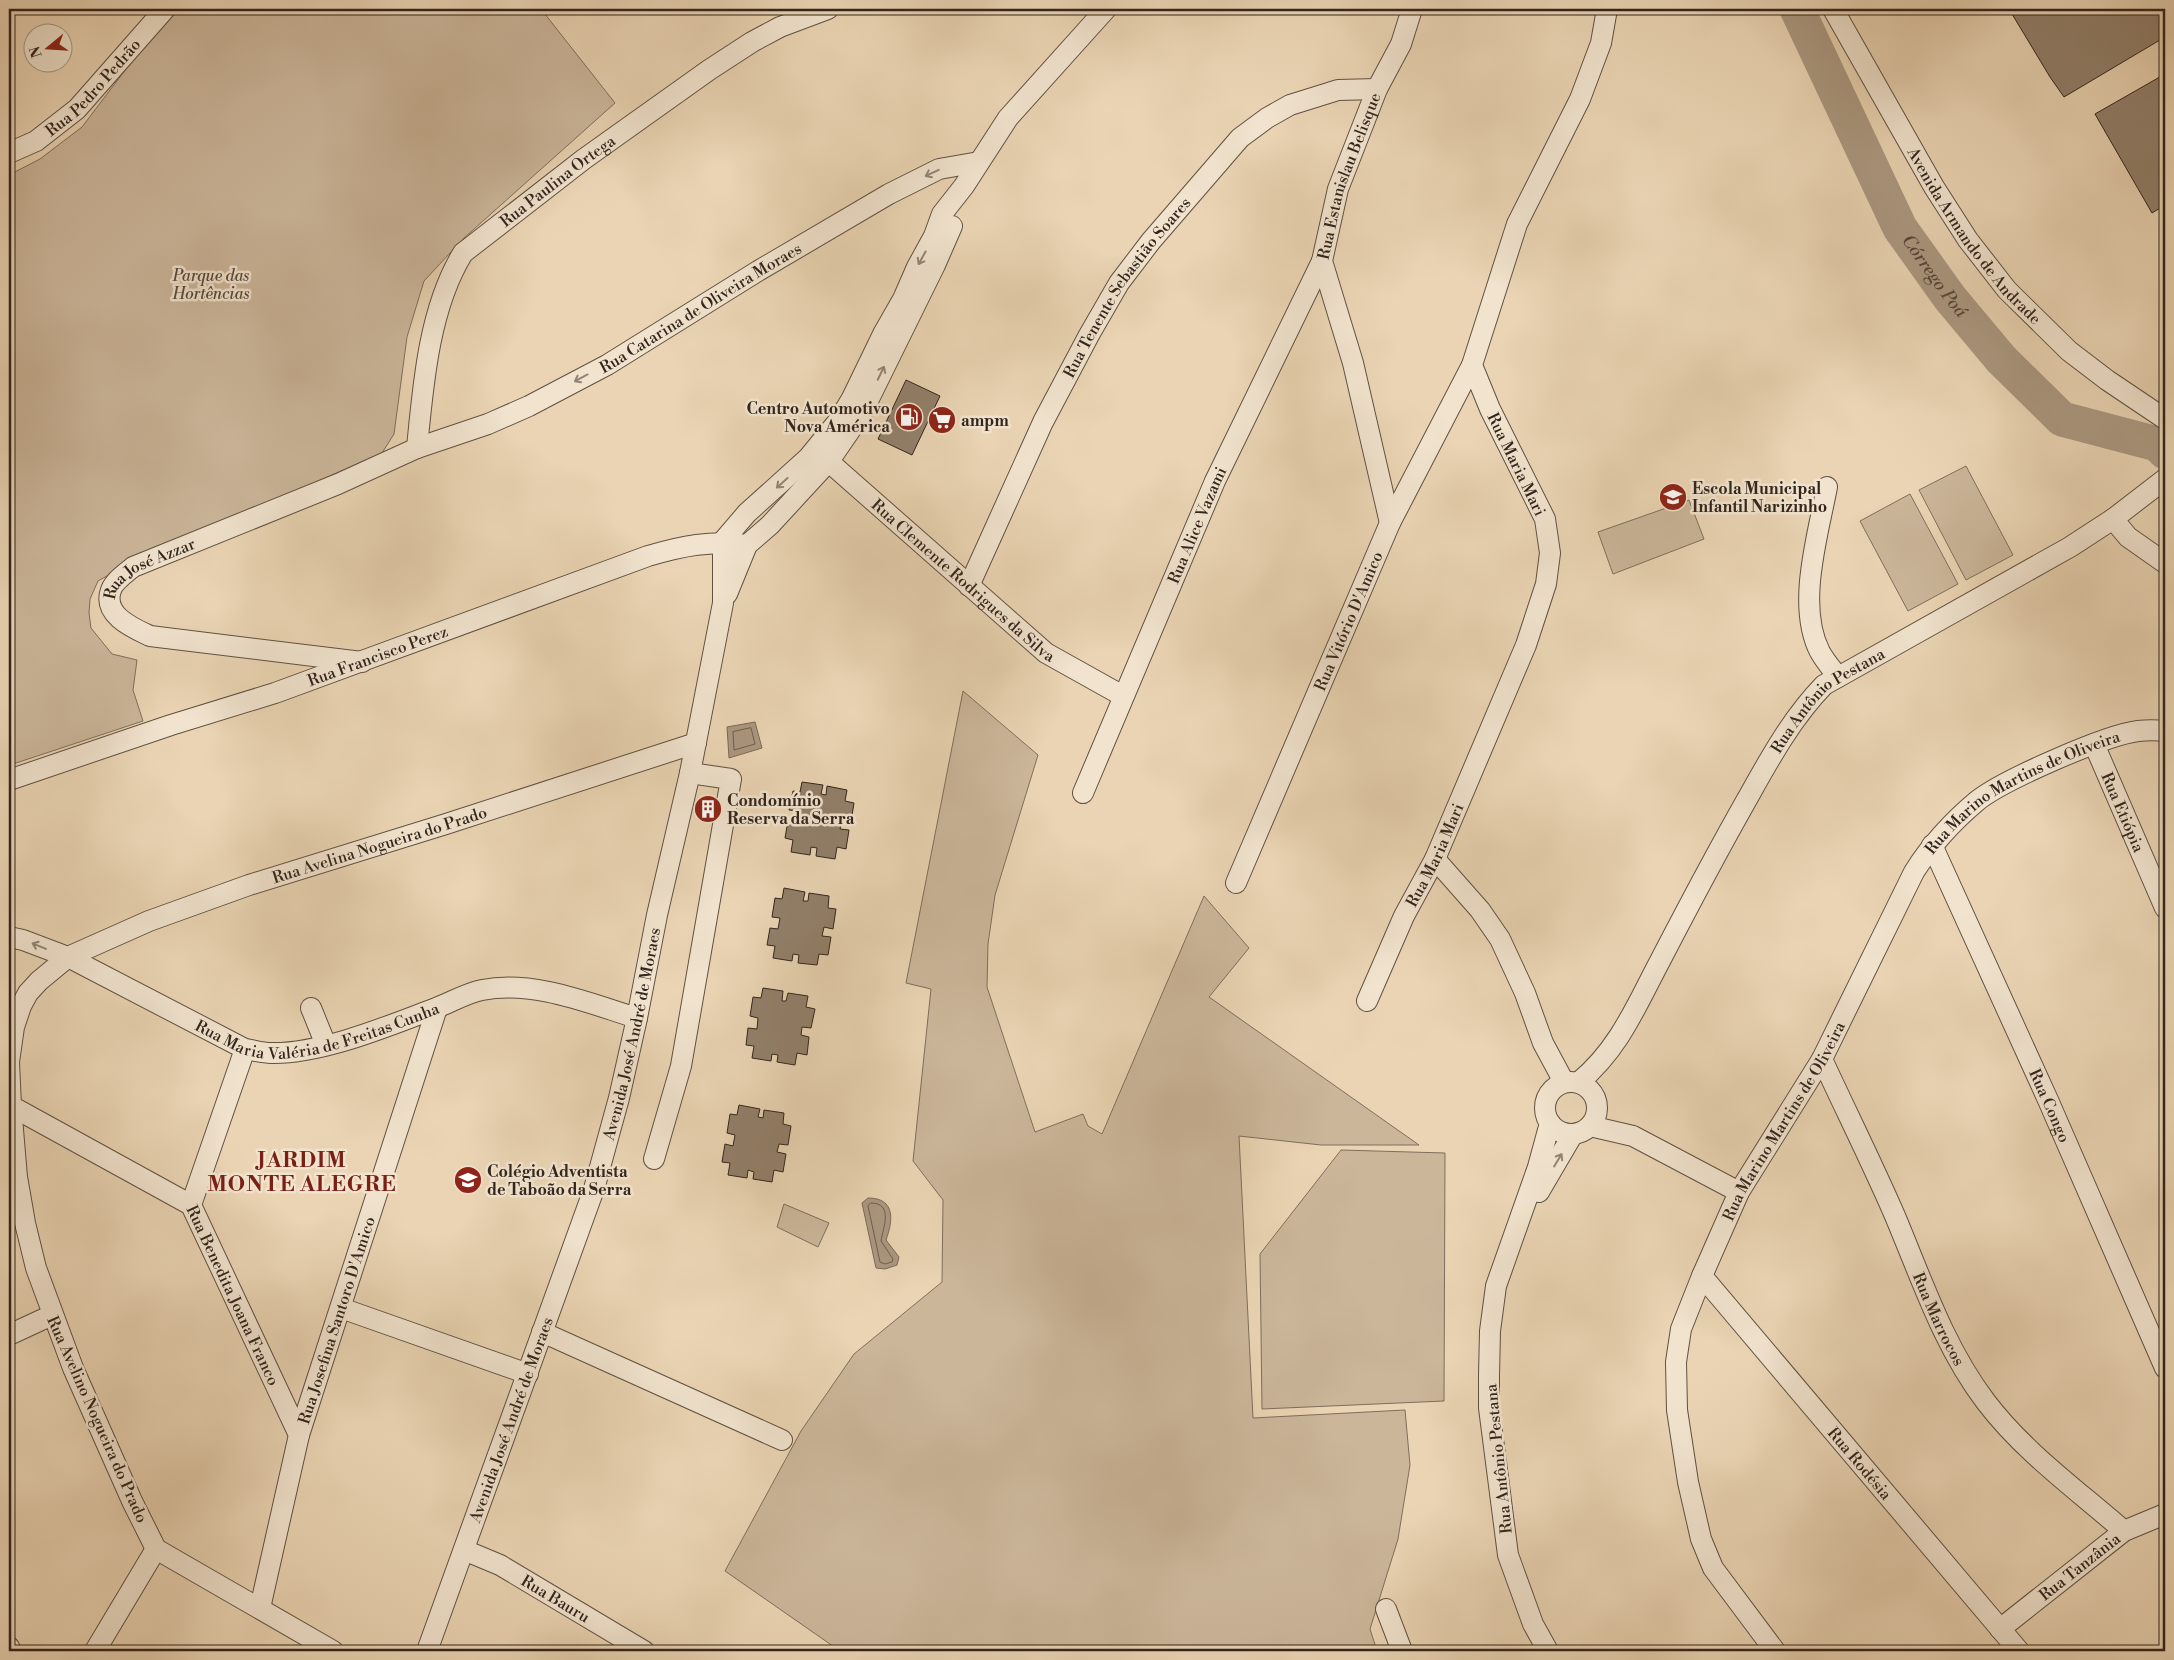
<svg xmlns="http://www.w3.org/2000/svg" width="2174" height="1660" viewBox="0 0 2174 1660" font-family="'Libre Bodoni',serif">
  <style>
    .green { fill: #cbb69a; stroke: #7e6e5c }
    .water { fill: #ab9880; stroke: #7b6a58 }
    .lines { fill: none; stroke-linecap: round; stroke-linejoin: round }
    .shore { stroke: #6e5e4e; stroke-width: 1 }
    .river { stroke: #ab9880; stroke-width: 35 }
    .building { fill: #92806b; stroke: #32251d }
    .minor-casing { stroke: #605142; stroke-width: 22 }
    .minor { stroke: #f1e3ce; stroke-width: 20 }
    .oneway { stroke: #928476 }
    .labels { text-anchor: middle; stroke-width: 5; stroke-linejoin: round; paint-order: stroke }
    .street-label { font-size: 16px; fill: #32251d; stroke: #f1e3ce }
    .park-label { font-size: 16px; font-style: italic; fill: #58493c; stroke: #f1e3ce }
    .poi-label { font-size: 16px; font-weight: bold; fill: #32251d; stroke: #f1e3ce; text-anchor: start }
    .water-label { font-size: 18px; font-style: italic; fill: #56483b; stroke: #f1e3ce }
    .district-label { font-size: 21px; font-weight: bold; letter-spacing: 1px; fill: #7a1f14; stroke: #f1e3ce }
  </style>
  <rect width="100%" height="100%" fill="#ead4b3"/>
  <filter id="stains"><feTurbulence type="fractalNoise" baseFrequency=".004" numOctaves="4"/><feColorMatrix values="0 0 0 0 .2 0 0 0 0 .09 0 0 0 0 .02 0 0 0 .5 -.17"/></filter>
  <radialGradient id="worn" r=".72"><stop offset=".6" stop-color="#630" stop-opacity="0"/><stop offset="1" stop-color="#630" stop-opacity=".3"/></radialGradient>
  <g class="green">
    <polygon points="177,9 541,9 615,103 464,238 424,281 407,337 394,434 382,453 123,567 98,581 90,599 89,613 91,628 112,654 137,660 133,690 143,721 13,764 9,761 9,175 40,159 82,127 126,69"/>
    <polygon points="1966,466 2013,555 1966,580 1919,490"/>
    <polygon points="1910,494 1958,584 1908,611 1860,521"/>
    <polygon points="1689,500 1704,539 1613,574 1598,532"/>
    <polygon points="963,691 1038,755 995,895 988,944 987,987 1035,1132 1083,1114 1088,1126 1102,1134 1204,896 1249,948 1209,997 1419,1145 1321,1145 1239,1136 1253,1418 1405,1410 1410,1465 1398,1539 1370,1629 1377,1651 840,1651 725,1571 801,1431 854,1354 942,1282 943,1200 913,1161 931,989 906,983"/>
    <polygon points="1341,1150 1445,1153 1444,1401 1262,1409 1260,1254"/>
    <polygon points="784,1204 829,1223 818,1247 777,1227"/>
  </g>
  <g class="water">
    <polygon points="755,722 762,748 729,758 727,727"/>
    <path d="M868,1198c28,0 25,23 18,42l13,17 -2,8 -12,4 -9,-1 -14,-65z"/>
  </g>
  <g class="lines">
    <g class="shore">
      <polygon points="751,728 755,744 734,750 733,732"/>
      <path d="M871,1203c23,0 12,25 10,38l12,18 -1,3 -7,2 -5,-2 -12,-56z"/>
    </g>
    <path class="river" id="s1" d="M1797,9l103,219 50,70 51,61 61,60 95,25 8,8"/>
  </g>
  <g class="building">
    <polygon points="2009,9 2165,9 2165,28 2162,29 2165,37 2064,97 2050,77"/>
    <polygon points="2165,74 2165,205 2152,213 2095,114"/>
    <polygon points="906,380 940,396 912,455 878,439"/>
    <polygon points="802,782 823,785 821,794 826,795 827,786 847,790 845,801 854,803 851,822 842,820 840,829 849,830 846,849 837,847 835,859 816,856 817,848 811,847 810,855 791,852 793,840 785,838 788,821 796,823 798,811 789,810 793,791 800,792"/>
    <polygon points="704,798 716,800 712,821 700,818"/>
    <polygon points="784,888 805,892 803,901 808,901 809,893 829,896 828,908 836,909 833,929 824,927 822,936 831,937 828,955 819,954 817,965 798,963 799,955 793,954 792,961 773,958 775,946 767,945 770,928 778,929 780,918 772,917 775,898 782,899"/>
    <polygon points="763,988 783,991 782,1001 786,1001 788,993 808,996 806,1007 815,1009 811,1028 802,1027 801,1035 809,1037 807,1055 797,1053 795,1065 777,1062 778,1055 772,1054 771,1061 752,1058 754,1046 746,1045 748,1028 757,1029 758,1018 750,1016 753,997 761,998"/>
    <polygon points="739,1105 760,1109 758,1117 763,1118 764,1110 784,1113 783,1124 791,1126 788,1145 779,1144 777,1152 786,1154 783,1172 774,1170 772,1182 753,1179 754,1172 748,1170 747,1178 728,1175 730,1163 722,1162 725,1144 733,1146 735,1135 727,1133 730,1114 737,1115"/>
  </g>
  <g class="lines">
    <defs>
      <g id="minor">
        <path id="s2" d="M1833,9l101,178 34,53 39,50 62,61 38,29 58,39"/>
        <path id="s3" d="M9,153l27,-12 41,-32 88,-100"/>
        <path id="s4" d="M417,448c6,-63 12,-140 46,-195l121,-94 125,-89 43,-28 28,-15 48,-18"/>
        <path id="s5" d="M820,454l226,199 77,43"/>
        <path d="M1827,487c-9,48 -31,119 -7,165 5,9 12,17 18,25"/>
        <polyline points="2113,519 2128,537 2165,563"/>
        <path id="s6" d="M1390,523l-37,-160 -31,-102 16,-72 39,-100 24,-45 11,-35"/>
        <path id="s7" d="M969,586l74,-164 46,-87 30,-52 32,-42 89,-103 27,-20 23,-13 48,-15 39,-1"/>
        <polyline points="727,594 747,545 770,525 829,461 862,413 935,265 952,226"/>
        <path id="s8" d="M362,662l-212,-26c-17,-8 -48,-21 -39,-46 3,-9 15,-17 22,-23l205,-83 79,-36 71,-24 41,-18 78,-41 151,-94 131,-77 50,-25 40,-7"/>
        <path id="s9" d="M2094,744l71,164"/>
        <path id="s10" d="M9,780l162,-55 104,-32 373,-137c34,-10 63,-16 99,-11"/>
        <path id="s11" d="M1083,793l132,-312 107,-220"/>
        <path id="s12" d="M1932,845l116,255 117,268"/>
        <polyline points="1435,859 1480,910 1500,939 1525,993 1543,1043 1564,1082"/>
        <path id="s13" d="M1236,883l154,-360 82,-158"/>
        <path id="s14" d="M9,937l14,3 45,17 177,92c8,1 17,4 26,4 51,1 117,-27 165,-45 14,-5 30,-15 46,-18 52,-10 106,13 155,28"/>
        <path id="s15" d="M1367,1001l37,-85 31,-57 91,-214 20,-61 4,-31 -5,-34 -55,-110 -18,-44 45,-141 63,-125 21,-56 6,-34"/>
        <polyline points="311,1008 326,1045"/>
        <path id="s16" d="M1822,1059c24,52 50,104 73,157 27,64 49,131 91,186 38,50 91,88 138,129"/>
        <circle cx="1571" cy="1108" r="26"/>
        <path id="s17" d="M1579,1082c40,-33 57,-76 81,-121 28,-54 56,-107 86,-160 23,-41 45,-82 78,-116l246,-138 43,-28 52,-40"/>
        <path id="s18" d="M11,1106l180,99 108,230"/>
        <polyline points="1590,1126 1633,1136 1739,1192"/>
        <polyline points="654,1159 681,1066 731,779 690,773"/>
        <polyline points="1539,1192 1573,1134"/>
        <polyline points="191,1205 245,1049"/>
        <path id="s19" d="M1702,1276l317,375"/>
        <polyline points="341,1308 528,1374"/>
        <polyline points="542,1332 782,1440"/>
        <polyline points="9,1335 52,1315"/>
        <path id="s20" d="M464,1550l36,15 144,86"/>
        <path id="s21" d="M260,1608l39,-173 138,-427"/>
        <polyline points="1386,1609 1402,1651"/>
        <path id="s22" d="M2000,1629l124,-98 41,-17"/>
        <polyline points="9,1647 11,1651"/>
        <polyline points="95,1651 156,1549"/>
        <path id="s23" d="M333,1651l-177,-102 -24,-48 -59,-133 -37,-100 -11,-45 -8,-46 -6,-71 -2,-44 5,-35 7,-21 7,-13 11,-12 29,-24 81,-36 100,-36 197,-61 250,-81"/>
        <path id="s24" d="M427,1651l167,-462 25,-91 18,-80 20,-103 33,-142 33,-170v-62l24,-28 61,-55 31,-38 13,-22 31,-64 20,-35 14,-32 17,-31 8,-22 22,-28 44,-68 98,-109"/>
        <polyline points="1548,1651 1533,1624 1508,1555 1489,1408 1489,1376 1490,1331 1496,1286 1538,1167 1550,1123"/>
        <path id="s25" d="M1775,1651l-62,-83 -12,-29 -13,-57 -11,-72 -1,-48 5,-33 21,-53 37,-84 83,-133 92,-187c17,-27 38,-50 63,-71 26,-21 129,-66 161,-70 9,-1 18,-1 27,0"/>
      </g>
    </defs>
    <use href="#minor" class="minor-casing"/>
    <use href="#minor" class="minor"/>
  </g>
  <defs><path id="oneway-shaft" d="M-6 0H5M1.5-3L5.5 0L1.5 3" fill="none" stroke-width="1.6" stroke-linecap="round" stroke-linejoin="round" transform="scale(1.25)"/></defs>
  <g class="oneway">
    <use href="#oneway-shaft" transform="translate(932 173) rotate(155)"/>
    <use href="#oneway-shaft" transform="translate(922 258) rotate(119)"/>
    <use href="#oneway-shaft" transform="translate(881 373) rotate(-64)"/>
    <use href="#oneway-shaft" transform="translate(581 378) rotate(152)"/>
    <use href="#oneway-shaft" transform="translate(782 483) rotate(138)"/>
    <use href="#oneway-shaft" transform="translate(39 946) rotate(-158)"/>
    <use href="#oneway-shaft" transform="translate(1558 1160) rotate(-59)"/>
  </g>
  <defs>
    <symbol id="fuel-disc" viewBox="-11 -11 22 22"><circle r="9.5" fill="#8f2418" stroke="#f1e3ce"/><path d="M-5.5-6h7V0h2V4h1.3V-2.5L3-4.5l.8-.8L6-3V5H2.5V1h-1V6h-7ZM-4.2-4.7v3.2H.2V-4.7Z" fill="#fff"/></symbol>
    <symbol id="supermarket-disc" viewBox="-11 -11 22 22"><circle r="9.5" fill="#8f2418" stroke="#f1e3ce"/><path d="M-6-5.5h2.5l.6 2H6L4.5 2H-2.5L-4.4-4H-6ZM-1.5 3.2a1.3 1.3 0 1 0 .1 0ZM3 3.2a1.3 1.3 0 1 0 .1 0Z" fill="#fff"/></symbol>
    <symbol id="school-disc" viewBox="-11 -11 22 22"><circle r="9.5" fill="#8f2418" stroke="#f1e3ce"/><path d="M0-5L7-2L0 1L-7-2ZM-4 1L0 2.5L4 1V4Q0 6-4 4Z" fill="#fff"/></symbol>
    <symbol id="building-disc" viewBox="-11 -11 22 22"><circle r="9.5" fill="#8f2418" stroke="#f1e3ce"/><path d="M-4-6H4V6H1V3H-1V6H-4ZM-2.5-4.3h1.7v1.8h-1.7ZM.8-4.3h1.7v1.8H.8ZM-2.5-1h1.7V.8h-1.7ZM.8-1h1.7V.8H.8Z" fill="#fff"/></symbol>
  </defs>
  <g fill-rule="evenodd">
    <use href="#fuel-disc" x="893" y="401" width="32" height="32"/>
    <use href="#supermarket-disc" x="926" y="404" width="32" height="32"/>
    <use href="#school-disc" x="1657" y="481" width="32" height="32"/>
    <use href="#building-disc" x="692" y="793" width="32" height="32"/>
    <use href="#school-disc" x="452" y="1164" width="32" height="32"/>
  </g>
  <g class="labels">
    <g class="street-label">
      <text dy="6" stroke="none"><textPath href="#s3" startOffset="108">Rua Pedro Pedrão</textPath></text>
      <text dy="6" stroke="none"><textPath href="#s6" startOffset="360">Rua Estanislau Belisque</textPath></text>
      <text dy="6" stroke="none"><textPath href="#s4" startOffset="321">Rua Paulina Ortega</textPath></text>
      <text dy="6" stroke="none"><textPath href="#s2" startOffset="268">Avenida Armando de Andrade</textPath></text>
      <text dy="6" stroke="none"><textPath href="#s7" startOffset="339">Rua Tenente Sebastião Soares</textPath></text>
      <text dy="6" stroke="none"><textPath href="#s8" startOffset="938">Rua Catarina de Oliveira Moraes</textPath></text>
      <text transform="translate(1517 464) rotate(64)" y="6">Rua Maria Mari</text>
      <text dy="6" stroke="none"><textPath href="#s11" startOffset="291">Rua Alice Vazami</textPath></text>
      <text dy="6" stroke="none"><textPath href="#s8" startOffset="325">Rua José Azzar</textPath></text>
      <text dy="6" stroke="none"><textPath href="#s5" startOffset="191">Rua Clemente Rodrigues da Silva</textPath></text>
      <text dy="6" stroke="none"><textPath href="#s13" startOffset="285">Rua Vitório D'Amico</textPath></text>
      <text dy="6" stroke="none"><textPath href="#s10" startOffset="389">Rua Francisco Perez</textPath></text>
      <text dy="6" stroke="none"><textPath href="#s17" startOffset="461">Rua Antônio Pestana</textPath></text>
      <text dy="6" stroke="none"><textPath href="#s25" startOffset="1000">Rua Marino Martins de Oliveira</textPath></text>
      <text dy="6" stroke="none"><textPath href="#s9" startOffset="74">Rua Etiópia</textPath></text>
      <text dy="6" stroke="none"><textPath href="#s23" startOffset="1176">Rua Avelina Nogueira do Prado</textPath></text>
      <text dy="6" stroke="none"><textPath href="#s15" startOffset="161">Rua Maria Mari</textPath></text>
      <text dy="6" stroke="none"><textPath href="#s14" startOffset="335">Rua Maria Valéria de Freitas Cunha</textPath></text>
      <text dy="6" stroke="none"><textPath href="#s24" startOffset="651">Avenida José André de Moraes</textPath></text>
      <text dy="6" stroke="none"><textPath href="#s12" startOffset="286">Rua Congo</textPath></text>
      <text dy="6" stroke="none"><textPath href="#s25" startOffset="580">Rua Marino Martins de Oliveira</textPath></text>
      <text dy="6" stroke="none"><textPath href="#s18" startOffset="305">Rua Benedita Joana Franco</textPath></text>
      <text dy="6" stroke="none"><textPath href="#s16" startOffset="285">Rua Marrocos</textPath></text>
      <text dy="6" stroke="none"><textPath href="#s21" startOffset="298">Rua Josefina Santoro D'Amico</textPath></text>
      <text transform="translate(98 1419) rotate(66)" y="6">Rua Avelino Nogueira do Prado</text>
      <text dy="6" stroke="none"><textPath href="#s24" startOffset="246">Avenida José André de Moraes</textPath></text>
      <text transform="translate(1498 1459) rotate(-96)" y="6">Rua Antônio Pestana</text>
      <text dy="6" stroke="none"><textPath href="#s19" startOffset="245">Rua Rodésia</textPath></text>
      <text dy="6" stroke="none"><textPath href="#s22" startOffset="101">Rua Tanzânia</textPath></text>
      <text dy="6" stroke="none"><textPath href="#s20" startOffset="104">Rua Bauru</textPath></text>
    </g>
    <g class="park-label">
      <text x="211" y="281">Parque das<tspan x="211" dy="18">Hortências</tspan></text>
    </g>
    <g class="poi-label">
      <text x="890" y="414" text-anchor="end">Centro Automotivo<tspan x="890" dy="18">Nova América</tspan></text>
      <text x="961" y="426">ampm</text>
      <text x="1692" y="494">Escola Municipal<tspan x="1692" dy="18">Infantil Narizinho</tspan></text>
      <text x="727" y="806">Condomínio<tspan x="727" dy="18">Reserva da Serra</tspan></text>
      <text x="487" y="1177">Colégio Adventista<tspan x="487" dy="18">de Taboão da Serra</tspan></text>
    </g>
    <g class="water-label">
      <text dy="6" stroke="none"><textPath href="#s1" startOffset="301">Córrego Poá</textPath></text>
    </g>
    <g class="district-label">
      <text x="302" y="1167">JARDIM<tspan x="302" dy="24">MONTE ALEGRE</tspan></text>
    </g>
  </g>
  <rect width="2174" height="1660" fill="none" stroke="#ead4b3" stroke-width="30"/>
  <rect x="10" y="10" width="2154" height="1640" fill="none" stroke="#32251d" stroke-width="2.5"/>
  <rect x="15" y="15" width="2144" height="1630" fill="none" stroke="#32251d"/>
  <g transform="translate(48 48) rotate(252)"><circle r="24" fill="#f1e3ce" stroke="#a59787"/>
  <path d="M0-4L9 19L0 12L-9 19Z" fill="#8f2418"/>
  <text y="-8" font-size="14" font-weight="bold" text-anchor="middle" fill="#32251d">N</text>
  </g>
  <rect width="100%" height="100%" filter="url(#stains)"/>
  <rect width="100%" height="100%" fill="url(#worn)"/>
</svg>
